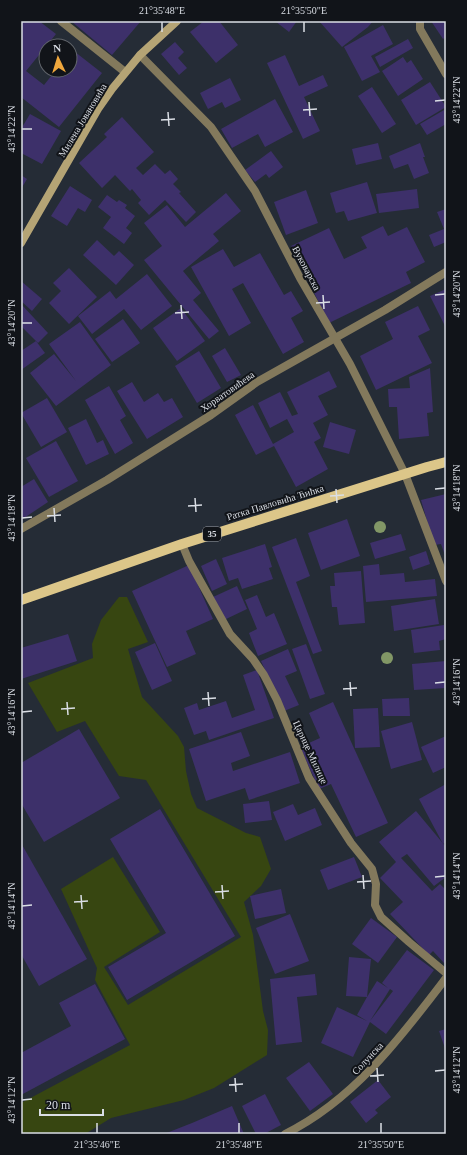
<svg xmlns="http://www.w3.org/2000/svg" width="467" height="1155" viewBox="0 0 467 1155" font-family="'Times New Roman',serif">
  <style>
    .green { fill: #374611 }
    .building { fill: #3d306a; fill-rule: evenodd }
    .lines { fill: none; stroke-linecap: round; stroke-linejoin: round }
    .minor { stroke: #83795c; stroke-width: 8 }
    .secondary { stroke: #b5a475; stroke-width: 8 }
    .primary { stroke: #dcc689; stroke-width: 10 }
    .tree { fill: #829766 }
    .ticks { fill: none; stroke: #dadee5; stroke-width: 1.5 }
    .labels { text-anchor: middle; stroke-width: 4; stroke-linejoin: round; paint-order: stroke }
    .shield { fill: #111419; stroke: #9ea1a8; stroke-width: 1 }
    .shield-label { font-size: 9px; font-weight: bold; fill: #dadee5 }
    .street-label { font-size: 10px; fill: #dadee5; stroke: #111419 }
    .neatline { fill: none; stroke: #dadee5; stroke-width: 1.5 }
    .ticks-label { font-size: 10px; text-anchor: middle; fill: #dadee5 }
  </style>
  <rect width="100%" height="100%" fill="#252c36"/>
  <polygon class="green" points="119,597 127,597 148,642 128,649 142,697 178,736 184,747 186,771 191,794 197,808 246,833 260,837 271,869 261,886 244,902 253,935 263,1011 268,1030 267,1055 214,1088 184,1100 111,1118 85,1134 21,1134 21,1103 130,1045 95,980 97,968 61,889 113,857 160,932 104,967 128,1005 241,937 146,780 119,776 85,721 57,732 28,683 93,658 92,644 101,620"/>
  <g class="building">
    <polygon points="21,21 39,21 56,34 26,71 44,85 52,75 43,67 46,63 46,70 70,70 70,48 102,73 59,127 21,97"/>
    <polygon points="71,21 141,21 112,55"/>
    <polygon points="204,21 219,21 238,45 216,63 190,32"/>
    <polygon points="275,21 297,21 289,32"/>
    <polygon points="319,21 373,21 368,27 342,47"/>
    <polygon points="431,21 446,21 446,37 443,39"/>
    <polygon points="383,25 393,44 371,56 380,72 362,81 344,47"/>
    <polygon points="408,39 413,48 380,67 375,57"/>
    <polygon points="175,42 184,52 178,58 187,68 179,75 161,54"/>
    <polygon points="285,55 299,86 323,75 328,86 304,97 320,131 303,139 267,63"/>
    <polygon points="403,57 407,63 411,60 423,79 398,96 382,71"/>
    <polygon points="230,78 241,100 225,108 222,102 208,109 200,93"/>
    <polygon points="430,82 446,107 416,125 401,100"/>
    <polygon points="372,87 396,124 382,133 358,96"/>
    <polygon points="275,99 293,132 265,147 258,134 232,148 221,129"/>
    <polygon points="444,110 446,114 446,124 427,135 420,124"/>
    <polygon points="30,114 61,131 42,164 21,153 21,129"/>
    <polygon points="122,117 154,152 136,168 143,175 155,164 165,174 170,170 178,179 173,184 181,192 179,193 196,212 186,222 165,200 149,215 138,203 141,200 132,189 130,191 115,175 102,188 79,163 107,137 104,134"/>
    <polygon points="378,143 382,159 356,165 352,149"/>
    <polygon points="420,143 425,157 423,157 429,173 414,179 408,164 394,169 389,156"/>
    <polygon points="271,151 283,167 269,178 266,174 255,182 245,170"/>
    <polygon points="21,175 27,179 21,189"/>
    <polygon points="367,182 377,213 348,221 344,211 336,213 330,193"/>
    <polygon points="70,186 92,200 85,212 78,208 67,226 51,216"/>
    <polygon points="417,189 419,208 379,213 376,194"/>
    <polygon points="306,190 318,223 286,235 274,202"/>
    <polygon points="226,193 241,211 213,234 219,241 183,271 201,293 193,300 219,331 209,339 144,260 162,246 144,223 167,205 185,227"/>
    <polygon points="107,195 117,202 119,200 127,205 125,208 135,216 126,228 132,233 124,244 103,228 111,217 98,207"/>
    <polygon points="446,209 446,242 434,247 429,235 444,229 437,212"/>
    <polygon points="383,226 388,236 407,227 425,262 406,272 411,283 329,323 291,246 329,228 344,259 367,248 361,237"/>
    <polygon points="97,240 114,256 119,251 134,265 116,285 83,255"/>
    <polygon points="223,249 234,267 260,253 284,295 291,291 303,311 291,318 304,342 283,354 243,283 232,289 251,323 229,336 191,267"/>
    <polygon points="69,268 97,297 69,324 49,303 61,291 53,283"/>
    <polygon points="147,274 172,306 141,330 124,309 92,334 78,316 110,291 116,299"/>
    <polygon points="21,281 42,299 32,311 21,301"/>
    <polygon points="446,289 446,328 430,296"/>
    <polygon points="21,304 48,333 38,343 21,326"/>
    <polygon points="418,306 430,330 418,336 432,363 376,390 360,356 393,339 385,322"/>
    <polygon points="181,308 205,341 177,361 153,328"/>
    <polygon points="123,319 140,343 112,362 95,339"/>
    <polygon points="80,322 111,365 56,406 30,373 54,354 76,381 49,344"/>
    <polygon points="36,341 45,353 21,370 21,351"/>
    <polygon points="225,348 241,375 227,382 212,356"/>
    <polygon points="199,351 221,388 197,403 175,366"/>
    <polygon points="430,368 433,412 427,413 429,436 399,439 397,407 389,407 388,389 410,388 409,377"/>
    <polygon points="329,371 337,387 318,396 328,415 313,423 321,438 314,442 328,469 296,487 274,446 256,455 235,415 253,405 273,444 294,432 287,419 270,428 258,403 280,392 292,416 298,414 287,392"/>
    <polygon points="132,382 144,402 158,393 164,402 172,398 183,417 147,439 117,391"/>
    <polygon points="109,386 126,416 120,420 133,443 115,454 85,400"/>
    <polygon points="47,398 67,432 41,447 21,413"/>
    <polygon points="86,419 97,443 103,440 109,454 86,465 68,428"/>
    <polygon points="330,422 356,430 349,454 323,447"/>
    <polygon points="56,441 78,481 49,497 26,458"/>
    <polygon points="34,479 48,502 21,520 21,487"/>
    <polygon points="446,494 446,558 441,544 434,545 421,500"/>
    <polygon points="347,519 360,556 321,570 308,533"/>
    <polygon points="401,534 406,550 375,559 370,543"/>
    <polygon points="296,538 310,576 296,582 322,651 313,654 272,547"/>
    <polygon points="265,544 272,567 269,568 273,579 242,589 238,578 229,581 222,558"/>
    <polygon points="426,551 430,564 413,570 409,557"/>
    <polygon points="216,559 227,584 212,591 201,566"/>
    <polygon points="379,564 380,575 404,573 405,582 435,579 437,596 366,602 363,566"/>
    <polygon points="189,565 213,619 186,631 196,654 167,667 132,591"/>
    <polygon points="361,571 365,623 339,625 337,607 332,607 330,586 335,586 334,573"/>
    <polygon points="237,586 247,609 224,620 213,597"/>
    <polygon points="257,595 266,617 274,613 287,644 258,656 249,633 257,629 245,600"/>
    <polygon points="435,599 439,624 394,631 391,606"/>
    <polygon points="444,625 446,639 439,641 440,650 414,653 411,630"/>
    <polygon points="68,634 77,661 21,679 21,648"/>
    <polygon points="155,643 172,681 152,690 135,652"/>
    <polygon points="306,644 325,694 310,699 292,649"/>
    <polygon points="288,649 297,671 285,676 299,705 284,711 261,661"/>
    <polygon points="446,661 446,688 414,690 412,664"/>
    <polygon points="257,670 274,718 209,740 206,731 194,735 184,708 197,703 199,710 226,701 232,718 255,710 243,675"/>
    <polygon points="409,698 410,716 383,716 382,699"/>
    <polygon points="333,702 388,823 356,837 331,784 319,789 300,747 320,738 309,713"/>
    <polygon points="378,708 380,747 355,748 353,709"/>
    <polygon points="412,722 422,760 391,769 381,731"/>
    <polygon points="79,729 120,798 44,842 21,803 21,763"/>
    <polygon points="241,732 250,756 231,763 233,771 290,752 300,783 249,800 245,788 206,801 189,749"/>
    <polygon points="446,736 446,767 433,773 421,747"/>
    <polygon points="446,784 446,842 443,844 419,799"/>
    <polygon points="269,801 272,820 245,823 243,804"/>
    <polygon points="293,804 298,815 315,808 322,825 285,841 273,812"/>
    <polygon points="160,809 235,936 127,1000 108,967 166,933 110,839"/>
    <polygon points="416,811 446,847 446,877 434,886 407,854 401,858 432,891 440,884 446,890 446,961 444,963 433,951 429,955 390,914 403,902 380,878 396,862 379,842"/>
    <polygon points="21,843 87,959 39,986 21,954"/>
    <polygon points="354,857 362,877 328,890 320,870"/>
    <polygon points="281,889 286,913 255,919 250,896"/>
    <polygon points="290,914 309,961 275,974 256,928"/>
    <polygon points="371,918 397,937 378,963 352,944"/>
    <path d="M407,950l27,20 -48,64 -16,-12 -17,35 -32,-14 16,-36 30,14 -10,-6 10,-18 -21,-1 3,-39 22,2 -4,38 10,-16 11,7 -6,-5zM390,989l3,2 -23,30z"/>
    <polygon points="315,974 317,995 297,997 302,1042 276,1045 270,979"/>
    <polygon points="95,984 125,1039 21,1095 21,1053 71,1026 59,1003"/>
    <polygon points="446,1029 446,1051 439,1031"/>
    <polygon points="309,1062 333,1094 310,1111 286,1078"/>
    <polygon points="378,1080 391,1097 375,1110 378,1113 366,1123 350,1102"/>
    <polygon points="265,1094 281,1125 264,1134 256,1134 242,1106"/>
    <polygon points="232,1106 244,1134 164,1134 192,1123"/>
  </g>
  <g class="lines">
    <g class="minor">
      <polyline points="61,21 125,72"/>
      <polyline points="420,21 420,29 446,74"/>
      <polyline points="140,55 211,127 255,191 300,278 350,364 405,474 446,581"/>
      <polyline points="21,529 107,480 211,415 257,382 385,310 446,272"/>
      <polyline points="182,544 189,561 230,634 253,659 264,675 277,700 309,778 351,843 372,869 376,884 375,905 381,917 409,942 446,973"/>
      <path d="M285,1134c69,-34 116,-97 161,-156"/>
    </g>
    <polyline class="secondary" points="21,243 98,109 112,89 140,55 177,21"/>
    <polyline class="primary" points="21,600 182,544 427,467 446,462"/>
  </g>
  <g class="tree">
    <circle cx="380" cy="527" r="6"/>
    <circle cx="387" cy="658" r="6"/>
  </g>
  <path class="ticks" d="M162,22v10M304,22v10M435,101l10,-1M309,102l1,14M303,110l14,-1M168,112l1,14M161,120l14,-1M22,129h10M323,295l1,14M435,295l10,-1M316,303l14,-1M181,305l1,14M175,313l14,-1M22,323h10M336,489l1,14M435,489l10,-1M330,496l14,-1M195,498l1,14M188,506l14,-1M54,508l1,14M47,516l14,-1M22,518l10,-1M350,682l1,14M435,683l10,-1M343,689l14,-1M208,692l1,14M202,699l14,-1M67,702l1,13M61,709l14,-1M22,712l10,-1M363,875l1,14M435,877l10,-1M357,882l14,-1M222,885l1,14M215,892l14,-1M81,895l1,14M74,902l14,-1M22,906l10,-1M377,1068l1,14M435,1071l10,-1M370,1076l14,-1M235,1078l1,14M229,1085l14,-1M22,1100l10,-1M97,1123v10M239,1123v10M381,1123v10"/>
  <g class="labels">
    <rect class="shield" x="203" y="527" width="18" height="14" rx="3"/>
    <g class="shield-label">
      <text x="212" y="537">35</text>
    </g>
    <g class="street-label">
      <text transform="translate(82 120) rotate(-59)" y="4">Милена Јовановића</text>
      <text transform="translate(307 268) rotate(62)" y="4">Вуковарска</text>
      <text transform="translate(227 391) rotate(-35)" y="4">Хорватовићева</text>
      <text transform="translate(275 502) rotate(-17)" y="4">Ратка Павловића Ћићка</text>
      <text transform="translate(311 752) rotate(65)" y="4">Царице Милице</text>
      <text transform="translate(367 1058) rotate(-47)" y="4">Солунска</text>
    </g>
  </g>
  <rect width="467" height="1155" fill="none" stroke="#111419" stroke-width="44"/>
  <g transform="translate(58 58) rotate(356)"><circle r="19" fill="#111419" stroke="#61656b"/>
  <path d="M0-3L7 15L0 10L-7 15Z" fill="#efa73d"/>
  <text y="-6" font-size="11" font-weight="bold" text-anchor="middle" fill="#dadee5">N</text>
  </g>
  <path d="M40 1109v6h63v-6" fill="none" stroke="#dadee5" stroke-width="2"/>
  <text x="46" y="1109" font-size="12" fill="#dadee5" stroke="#111419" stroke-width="3" paint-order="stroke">20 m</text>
  <rect x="22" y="22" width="423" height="1111" class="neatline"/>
  <g class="ticks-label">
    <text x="162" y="14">21°35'48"E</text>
    <text x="304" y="14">21°35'50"E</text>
    <text transform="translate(456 100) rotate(-90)" y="4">43°14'22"N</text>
    <text transform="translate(11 129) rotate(-90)" y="4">43°14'22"N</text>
    <text transform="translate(456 294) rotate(-90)" y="4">43°14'20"N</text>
    <text transform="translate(11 323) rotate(-90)" y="4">43°14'20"N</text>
    <text transform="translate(456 488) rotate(-90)" y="4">43°14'18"N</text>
    <text transform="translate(11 518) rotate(-90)" y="4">43°14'18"N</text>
    <text transform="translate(456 682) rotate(-90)" y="4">43°14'16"N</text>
    <text transform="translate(11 712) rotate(-90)" y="4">43°14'16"N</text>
    <text transform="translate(456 876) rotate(-90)" y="4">43°14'14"N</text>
    <text transform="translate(11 906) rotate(-90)" y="4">43°14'14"N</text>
    <text transform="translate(456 1070) rotate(-90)" y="4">43°14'12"N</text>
    <text transform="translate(11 1100) rotate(-90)" y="4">43°14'12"N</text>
    <text x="97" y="1148">21°35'46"E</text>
    <text x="239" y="1148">21°35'48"E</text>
    <text x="381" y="1148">21°35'50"E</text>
  </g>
</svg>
